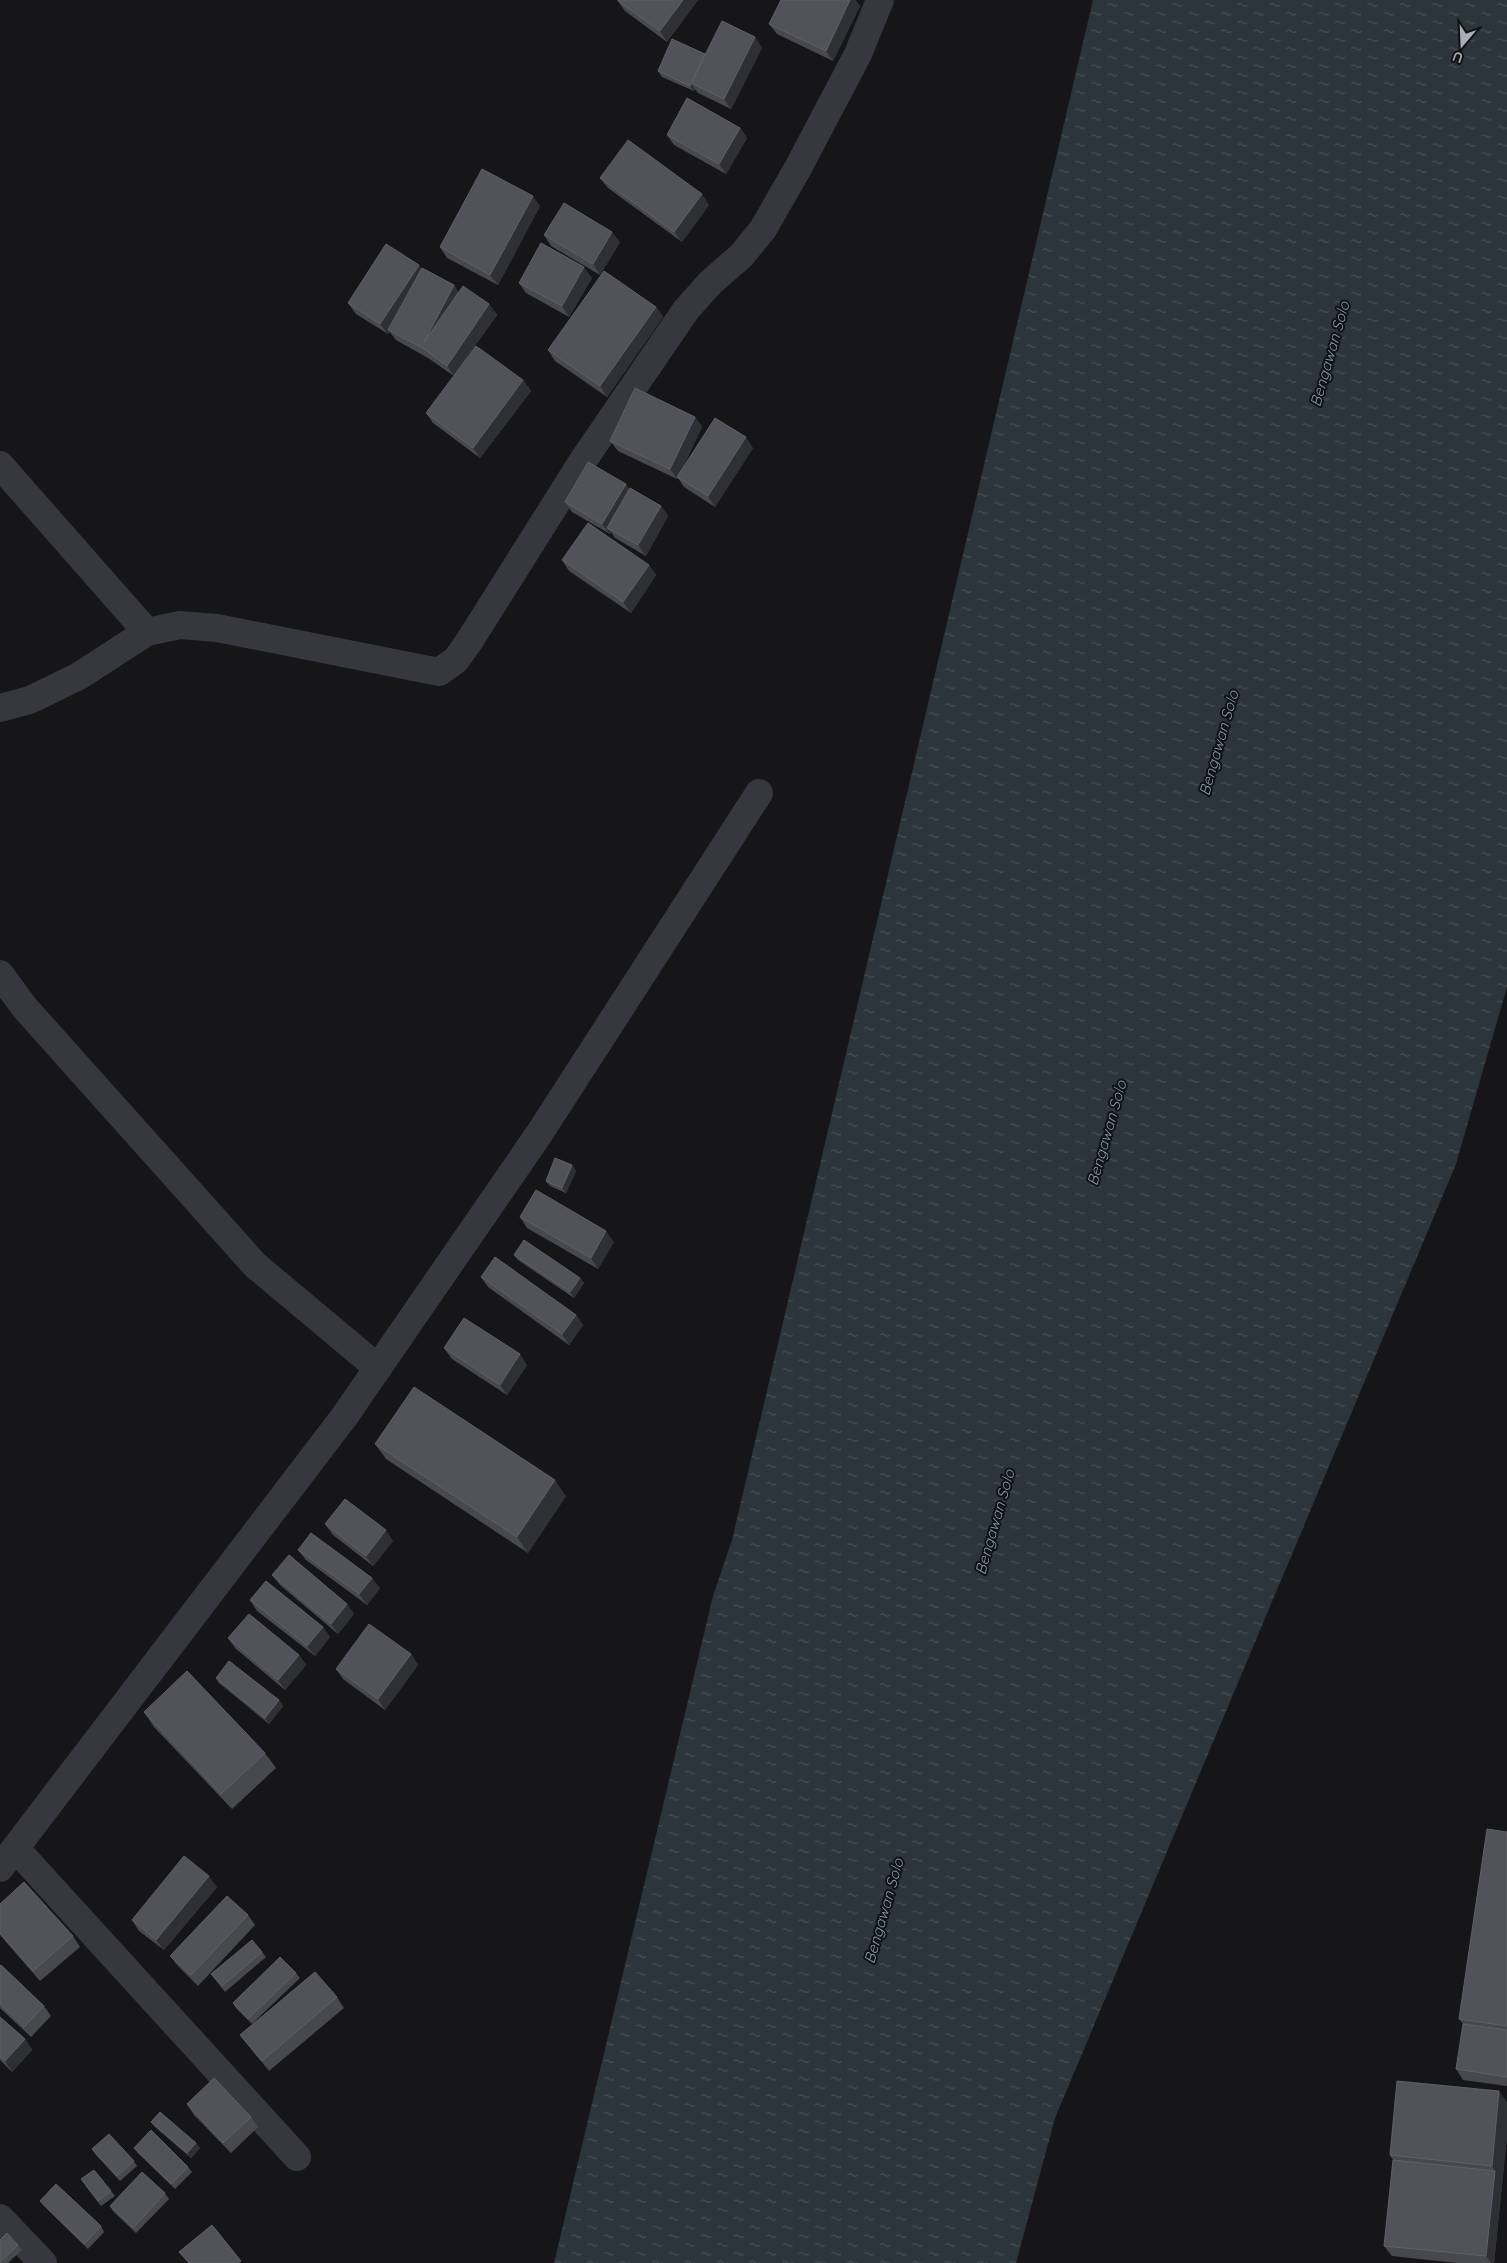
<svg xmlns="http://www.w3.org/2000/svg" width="1507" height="2263" viewBox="0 0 1507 2263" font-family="Quicksand,sans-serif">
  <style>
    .water { fill: url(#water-ripples) }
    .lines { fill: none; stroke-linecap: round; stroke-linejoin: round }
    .minor { stroke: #37383d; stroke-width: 28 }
    .wall { fill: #47494d }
    .shaded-wall { fill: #2f3033 }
    .building { fill: #525359; stroke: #5f6168 }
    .labels { text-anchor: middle; stroke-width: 4; stroke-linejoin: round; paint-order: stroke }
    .water-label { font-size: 15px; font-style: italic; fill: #7f9bb3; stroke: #111113 }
  </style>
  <defs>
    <pattern id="water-ripples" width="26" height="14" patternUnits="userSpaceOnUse" patternTransform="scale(1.25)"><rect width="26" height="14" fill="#2c353c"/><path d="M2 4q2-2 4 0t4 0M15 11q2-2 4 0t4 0" fill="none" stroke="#485056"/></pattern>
  </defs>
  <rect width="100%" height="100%" fill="#161618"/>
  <polygon class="water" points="1093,0 1507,0 1507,987 1456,1164 1055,2118 1016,2263 554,2263 713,1596 732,1540"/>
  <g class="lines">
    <g class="minor">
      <polyline points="0,465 147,632"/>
      <polyline points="0,708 30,700 79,676 147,632 180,625 217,628 439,672 456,660 470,640 582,462 686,310 711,282 741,256 763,229 798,168 858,54 880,0"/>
      <polyline points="0,974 25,1008 255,1265 378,1368"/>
      <polyline points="16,1849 297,2157"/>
      <polyline points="0,1868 344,1417 539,1134 759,793"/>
      <polyline points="0,2218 43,2263"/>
    </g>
  </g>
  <g class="wall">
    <polygon points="698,0 667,42 625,11 618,1"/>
    <polygon points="781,0 855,0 860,6 833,61 777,34 769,24"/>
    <polygon points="755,37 762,48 731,109 698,93 695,89 694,91 662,77 658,71 705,54"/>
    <polygon points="740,128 747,138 726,174 674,145 667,135"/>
    <polygon points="600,178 709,205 682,242 608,188"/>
    <polygon points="540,206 498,285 447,258 440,247"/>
    <polygon points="544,235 620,242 600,275 551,246"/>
    <polygon points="422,269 454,285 458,292 489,304 497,315 459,368 523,380 531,391 480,458 433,423 426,413 454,376 428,358 396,340 389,331 388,334 356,314 348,303"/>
    <polygon points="592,278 569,317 526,293 519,283"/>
    <polygon points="656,307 663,317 607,397 555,361 548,350"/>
    <polygon points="695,417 702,427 683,467 753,448 715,507 684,487 678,478 677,479 618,451 610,441"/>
    <polygon points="626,484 629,489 661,506 668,516 646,556 615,538 611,532 610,534 572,512 565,502"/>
    <polygon points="562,560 649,565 656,575 631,613 569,571"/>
    <polygon points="572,1165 576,1171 566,1193 550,1186 546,1181"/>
    <polygon points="520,1217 614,1242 598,1269 527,1228"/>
    <polygon points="514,1255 580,1278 584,1283 574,1298 518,1260"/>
    <polygon points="481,1277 576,1315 583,1325 569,1345 488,1287"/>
    <polygon points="444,1348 527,1365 507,1395 452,1359"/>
    <polygon points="375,1444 566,1496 528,1553 386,1459"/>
    <polygon points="325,1524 393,1541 373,1566 333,1535"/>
    <polygon points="298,1550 380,1588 367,1605 306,1560"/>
    <polygon points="272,1575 347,1604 354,1614 338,1634 280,1585"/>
    <polygon points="250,1600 323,1627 330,1637 315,1656 257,1611"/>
    <polygon points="228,1638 299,1655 306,1665 285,1690 235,1648"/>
    <polygon points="411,1654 418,1665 385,1710 343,1679 336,1669"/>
    <polygon points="216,1678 279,1700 283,1706 269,1724 219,1683"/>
    <polygon points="144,1712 265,1753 276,1768 232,1809 154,1727"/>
    <polygon points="1507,1832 1507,2086 1463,2080 1456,2069 1463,2024 1459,2019"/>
    <polygon points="217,1887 164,1950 139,1931 132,1920"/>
    <polygon points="0,1904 73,1936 80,1947 40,1981 0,1935"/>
    <polygon points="248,1915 255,1925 198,1986 178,1966 170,1956"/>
    <polygon points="262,1952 266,1957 225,1992 211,1974"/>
    <polygon points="0,1966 44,2006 51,2016 31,2037 0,2008"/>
    <polygon points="296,1973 300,1978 252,2024 236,2008 233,2003"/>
    <polygon points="337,1997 344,2008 269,2071 248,2045 240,2035"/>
    <polygon points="0,2017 25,2039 32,2050 12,2072 0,2060"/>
    <polygon points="1507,2102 1507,2136 1494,2263 1457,2263 1392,2256 1384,2246 1393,2160 1390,2155"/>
    <polygon points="187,2104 251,2117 258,2127 231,2153 194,2115"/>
    <polygon points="151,2122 200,2148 191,2158 155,2127"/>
    <polygon points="134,2148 188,2167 192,2172 175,2189 138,2153"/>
    <polygon points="92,2149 134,2161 137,2166 120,2181 96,2155"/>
    <polygon points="85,2185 111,2191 115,2196 101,2206"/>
    <polygon points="165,2193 169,2199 136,2233 113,2211 110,2206"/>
    <polygon points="40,2201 101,2226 104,2232 88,2249 44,2206"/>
    <polygon points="0,2240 18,2245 22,2250 8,2263 0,2263"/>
  </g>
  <g class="shaded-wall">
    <polygon points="683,0 698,0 667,42 660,31"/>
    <polygon points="850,0 855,0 860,6 833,61 826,51"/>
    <polygon points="755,37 762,48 731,109 724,99"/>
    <polygon points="691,83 695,89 694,91 690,86"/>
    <polygon points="740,128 747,138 726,174 719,164"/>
    <polygon points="702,194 709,205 682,242 674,232"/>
    <polygon points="533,196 540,206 498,285 490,275"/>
    <polygon points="612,232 620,242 600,275 593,264"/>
    <polygon points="419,265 426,275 388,330 389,331 388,334 380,324"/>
    <polygon points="584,267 592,278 569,317 562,306"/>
    <polygon points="454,285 461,296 424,342"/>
    <polygon points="489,304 497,315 454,376 447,366"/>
    <polygon points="656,307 663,317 607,397 600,386"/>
    <polygon points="523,380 531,391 480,458 473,448"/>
    <polygon points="695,417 702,427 677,479 670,469"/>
    <polygon points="746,437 753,448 715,507 708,496"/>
    <polygon points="626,484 633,495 607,528 611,532 610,534 602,524"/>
    <polygon points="661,506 668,516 646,556 638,545"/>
    <polygon points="649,565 656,575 631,613 623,602"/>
    <polygon points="572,1165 576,1171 566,1193 562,1188"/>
    <polygon points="606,1231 614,1242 598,1269 591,1258"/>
    <polygon points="580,1278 584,1283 574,1298 570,1292"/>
    <polygon points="576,1315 583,1325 569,1345 562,1334"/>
    <polygon points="520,1354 527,1365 507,1395 500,1385"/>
    <polygon points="555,1480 566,1496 528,1553 517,1537"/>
    <polygon points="386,1530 393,1541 373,1566 366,1556"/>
    <polygon points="372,1578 380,1588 367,1605 359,1594"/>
    <polygon points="347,1604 354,1614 338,1634 331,1624"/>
    <polygon points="323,1627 330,1637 315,1656 307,1646"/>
    <polygon points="411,1654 418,1665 385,1710 378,1699"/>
    <polygon points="299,1655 306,1665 285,1690 278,1680"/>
    <polygon points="279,1700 283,1706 269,1724 265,1718"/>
    <polygon points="209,1876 217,1887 164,1950 156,1940"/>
    <polygon points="25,2039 32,2050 12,2072 5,2061"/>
    <polygon points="1499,2091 1507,2102 1507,2136 1494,2263 1491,2263 1486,2256 1495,2171 1492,2166"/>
    <polygon points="196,2143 200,2148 191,2158 187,2153"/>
  </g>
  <g class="building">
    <polygon points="618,0 683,0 660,31 618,1"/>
    <polygon points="781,0 850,0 826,51 769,24"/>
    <polygon points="722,21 755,37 724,99 691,83"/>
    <polygon points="672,39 705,54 690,86 658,71"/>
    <polygon points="687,98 740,128 719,164 667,135"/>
    <polygon points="628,140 702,194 674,232 600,178"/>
    <polygon points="482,169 533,196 490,275 440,247"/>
    <polygon points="564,203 612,232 593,264 544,235"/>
    <polygon points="541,243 584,267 562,306 519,283"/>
    <polygon points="386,244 419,265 380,324 348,303"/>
    <polygon points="422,268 454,285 424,342 463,286 489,304 447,366 421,347 388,330"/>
    <polygon points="604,271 656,307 600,386 548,350"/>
    <polygon points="476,346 523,380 473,448 426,413"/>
    <polygon points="635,388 695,417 670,469 610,441"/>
    <polygon points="715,418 746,437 708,496 677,477"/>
    <polygon points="588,462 626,484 602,524 565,502"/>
    <polygon points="630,488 661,506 638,545 607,528"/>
    <polygon points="588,523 649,565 623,602 562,560"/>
    <polygon points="555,1158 572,1165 562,1188 546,1181"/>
    <polygon points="536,1190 606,1231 591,1258 520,1217"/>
    <polygon points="524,1240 580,1278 570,1292 514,1255"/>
    <polygon points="495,1257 576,1315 562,1334 481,1277"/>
    <polygon points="464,1318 520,1354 500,1385 444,1348"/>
    <polygon points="414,1387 555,1480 517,1537 375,1444"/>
    <polygon points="345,1499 386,1530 366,1556 325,1524"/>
    <polygon points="311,1533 372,1578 359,1594 298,1550"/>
    <polygon points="289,1555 347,1604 331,1624 272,1575"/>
    <polygon points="266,1581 323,1627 307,1646 250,1600"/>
    <polygon points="249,1614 299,1655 278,1680 228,1638"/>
    <polygon points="369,1624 411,1654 378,1699 336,1669"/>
    <polygon points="229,1661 279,1700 265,1718 216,1678"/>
    <polygon points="187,1671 265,1753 221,1794 144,1712"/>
    <polygon points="1487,1829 1507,1832 1507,2026 1459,2019"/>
    <polygon points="184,1856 209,1876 156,1940 132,1920"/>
    <polygon points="24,1882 73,1936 33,1971 0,1933 0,1904"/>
    <polygon points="227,1896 248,1915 191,1975 170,1956"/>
    <polygon points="252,1940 262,1952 222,1986 211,1974"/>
    <polygon points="280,1957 296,1973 248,2019 233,2003"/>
    <polygon points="1,1965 44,2006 24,2027 0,2004 0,1966"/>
    <polygon points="315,1972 337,1997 262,2061 240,2035"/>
    <polygon points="0,2017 25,2039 5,2061 0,2057"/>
    <polygon points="1463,2024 1507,2030 1507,2077 1456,2069"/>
    <polygon points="214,2078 251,2117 223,2143 187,2104"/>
    <polygon points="1397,2081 1499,2091 1492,2166 1390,2155"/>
    <polygon points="160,2112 196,2143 187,2153 151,2122"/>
    <polygon points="151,2130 188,2167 171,2184 134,2148"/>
    <polygon points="109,2134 134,2161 117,2176 92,2149"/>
    <polygon points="1393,2160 1495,2171 1486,2256 1384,2246"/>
    <polygon points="94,2170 111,2191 98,2201 81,2179"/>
    <polygon points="142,2172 165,2193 133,2228 110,2206"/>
    <polygon points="56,2184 101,2226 84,2244 40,2201"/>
    <polygon points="212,2225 241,2261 238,2263 189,2263 179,2252"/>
    <polygon points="7,2233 18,2245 0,2262 0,2240"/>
  </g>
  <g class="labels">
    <g class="water-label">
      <text transform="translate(1330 354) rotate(-74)" y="5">Bengawan Solo</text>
      <text transform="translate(1219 743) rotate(-74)" y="5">Bengawan Solo</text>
      <text transform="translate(1107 1133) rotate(-74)" y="5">Bengawan Solo</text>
      <text transform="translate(995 1522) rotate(-74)" y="5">Bengawan Solo</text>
      <text transform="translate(884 1911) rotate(-74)" y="5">Bengawan Solo</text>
    </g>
  </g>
  <g transform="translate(1462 45) rotate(199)" stroke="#111113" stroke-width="4" paint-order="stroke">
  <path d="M0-4L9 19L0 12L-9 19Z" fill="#a8adb8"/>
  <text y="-8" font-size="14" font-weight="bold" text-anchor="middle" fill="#a8adb8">U</text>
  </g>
</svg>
